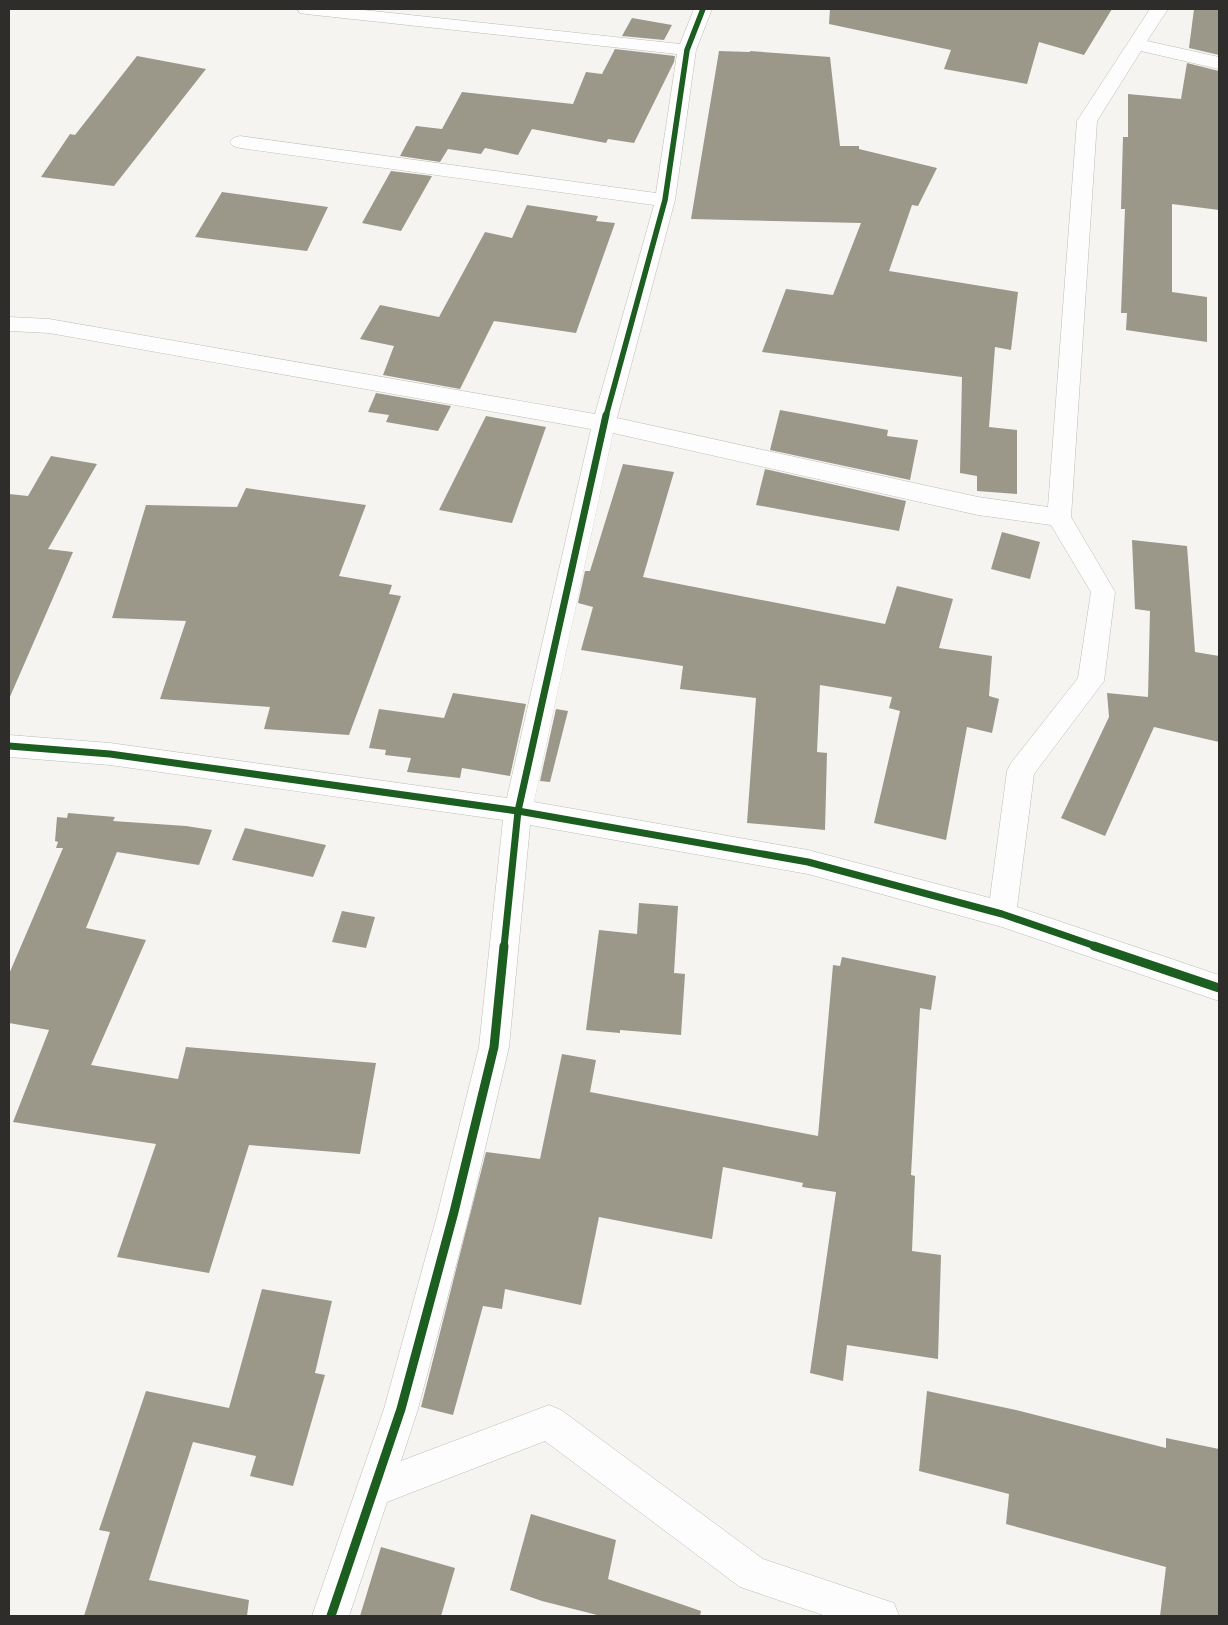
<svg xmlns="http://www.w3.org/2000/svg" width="1228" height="1625" viewBox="0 0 1228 1625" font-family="'DM Sans',sans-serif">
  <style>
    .building { fill: #9b988a }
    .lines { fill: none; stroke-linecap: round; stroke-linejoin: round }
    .minor-casing { stroke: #bdbcb9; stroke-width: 1 }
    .minor { fill: #fefdfd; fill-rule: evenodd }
    .cycleway-far2-casing { stroke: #fff; stroke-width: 8 }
    .cycleway-far1-casing { stroke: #fff; stroke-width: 10 }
    .cycleway-casing { stroke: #fff; stroke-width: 12 }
    .cycleway-far2 { stroke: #1b5e20; stroke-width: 5.5 }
    .cycleway-far1 { stroke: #1b5e20; stroke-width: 7 }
    .cycleway { stroke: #1b5e20; stroke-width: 9 }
  </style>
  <rect width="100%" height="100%" fill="#f5f4f1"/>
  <g class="building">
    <polygon points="830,9 1112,9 1084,55 1039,42 1027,84 944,69 951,50 829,24"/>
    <polygon points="1194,9 1219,9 1219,55 1189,48"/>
    <polygon points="632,18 672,25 664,40 622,36"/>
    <polygon points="615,49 675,56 674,62 634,143 608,139 606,143 532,129 518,155 485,148 481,154 448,149 440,162 400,156 416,126 442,129 462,92 573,104 586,72 602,74"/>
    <polygon points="719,51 750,52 750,51 830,57 840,146 859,146 859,149 937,168 918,206 912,205 889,271 1018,292 1011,350 995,347 989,427 1017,430 1017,494 977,491 977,476 960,473 962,377 762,352 786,289 833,295 861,223 691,219"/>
    <polygon points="137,56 206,69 114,186 41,177 70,134 75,135"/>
    <polygon points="1187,63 1219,71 1219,210 1172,204 1172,292 1207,297 1207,342 1126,330 1127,313 1121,313 1125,209 1121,209 1123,137 1128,137 1128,94 1181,99"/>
    <polygon points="391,171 432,176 401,231 362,223"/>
    <polygon points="222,192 328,207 307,251 195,237"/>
    <polygon points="527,205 598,216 596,221 615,223 576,333 494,321 460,389 383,375 394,346 360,339 380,305 439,317 485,232 512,238"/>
    <polygon points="376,393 451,406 438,431 386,422 389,415 368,412"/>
    <polygon points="780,410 888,430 887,436 918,440 910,480 770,450"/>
    <polygon points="486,416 546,427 512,523 439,510"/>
    <polygon points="51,456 97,464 48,549 73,552 9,699 9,494 28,496"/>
    <polygon points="623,464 674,472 643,577 885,624 897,586 953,599 939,648 992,656 989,696 999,699 992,733 967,727 946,840 874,823 900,711 889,708 892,697 820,685 817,752 827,753 825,830 747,823 756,698 680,689 683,666 581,650 593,607 578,603 585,571 590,571"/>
    <polygon points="765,469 906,501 899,531 756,505"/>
    <polygon points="246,488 366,505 339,576 392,585 389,594 401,596 349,735 264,729 270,707 160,699 186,621 112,618 146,505 237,507"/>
    <polygon points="1002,532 1040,542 1030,579 991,569"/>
    <polygon points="1132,540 1187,546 1195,652 1219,656 1219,742 1154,727 1105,836 1061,818 1109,717 1107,693 1148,697 1150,611 1135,609"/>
    <polygon points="453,693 526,704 510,776 462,768 460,778 407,772 411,758 385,755 386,750 369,748 379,709 444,718"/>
    <polygon points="556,709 568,711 550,782 540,781"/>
    <polygon points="68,813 115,817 113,821 186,826 212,830 199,865 117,852 86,928 146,940 91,1065 178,1079 186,1047 376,1063 360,1154 249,1145 209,1273 117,1257 156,1144 13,1122 49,1030 9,1023 9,974 63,848 56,848 58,842 55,841 57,817 67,818"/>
    <polygon points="245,828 326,845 313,877 232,860"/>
    <polygon points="639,903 678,906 674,973 685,974 681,1035 620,1030 620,1033 586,1030 599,930 637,934"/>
    <polygon points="342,911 375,917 366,948 332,942"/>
    <polygon points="842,957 936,976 931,1010 920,1008 911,1175 915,1176 912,1251 941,1255 938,1359 847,1345 843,1381 810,1373 836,1192 802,1187 803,1183 723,1167 712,1239 599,1217 581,1305 505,1289 502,1309 483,1306 453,1415 421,1407 486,1152 540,1159 562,1054 596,1060 590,1092 818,1136 833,965 840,966"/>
    <polygon points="262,1289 332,1301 315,1373 325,1375 293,1486 250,1476 256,1456 193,1442 149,1580 249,1600 247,1616 84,1616 110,1532 99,1530 146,1391 229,1408"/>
    <polygon points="927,1391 1016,1410 1166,1448 1166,1438 1219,1449 1219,1616 1160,1616 1166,1567 1006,1524 1009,1494 919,1471"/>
    <polygon points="531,1514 616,1540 608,1579 701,1611 700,1616 601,1616 542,1601 510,1590"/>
    <polygon points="381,1547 455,1568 441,1616 360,1616"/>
  </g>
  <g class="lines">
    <defs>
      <path id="minor" d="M297,9h57l326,35 14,-35h18l-16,41 -21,150 -58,218 361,79 70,10 29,-386 73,-112h18l-21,32 72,16v12l-78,-18 -44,70 -26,396 44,75 -11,89 -70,93 -17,133 202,68v26l-217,-74 -194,-53 -278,-49 -21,222 -39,165 -52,197 -17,52 148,-56 12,5 202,149 131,44 5,13h-73l-86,-29 -195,-146 -158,61 -38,114h-37l72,-207 54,-197 41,-165 24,-227 -393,-55 -101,-8v-22l101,8 397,55 84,-369 -542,-96 -40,-2v-14l40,2 546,95 59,-209 -414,-57 -7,-2 -3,-4 3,-4 7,-2 416,57 21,-139 -371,-40 -6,-1zM613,433l365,82 73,10 40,67 -13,86 -67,85 -4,8 -17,127 -182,-48 -274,-48z"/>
    </defs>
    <use href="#minor" class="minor-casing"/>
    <use href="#minor" class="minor"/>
    <defs>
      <polyline id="cycleway-far2" points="606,416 665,200 687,50 703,9"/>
      <g id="cycleway-far1">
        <polyline points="9,746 110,754 518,811 808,862 1002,914 1098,947"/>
        <polyline points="504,947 518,811 606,415"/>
      </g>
      <g id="cycleway">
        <polyline points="1094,946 1219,988"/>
        <polyline points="331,1616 401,1409 454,1212 494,1047 504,946"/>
      </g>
    </defs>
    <use href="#cycleway-far2" class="cycleway-far2-casing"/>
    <use href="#cycleway-far1" class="cycleway-far1-casing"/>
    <use href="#cycleway" class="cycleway-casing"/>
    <use href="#cycleway-far2" class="cycleway-far2"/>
    <use href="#cycleway-far1" class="cycleway-far1"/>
    <use href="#cycleway" class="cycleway"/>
  </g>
  <rect width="1228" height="1625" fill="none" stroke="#2e2d2b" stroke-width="20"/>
</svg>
